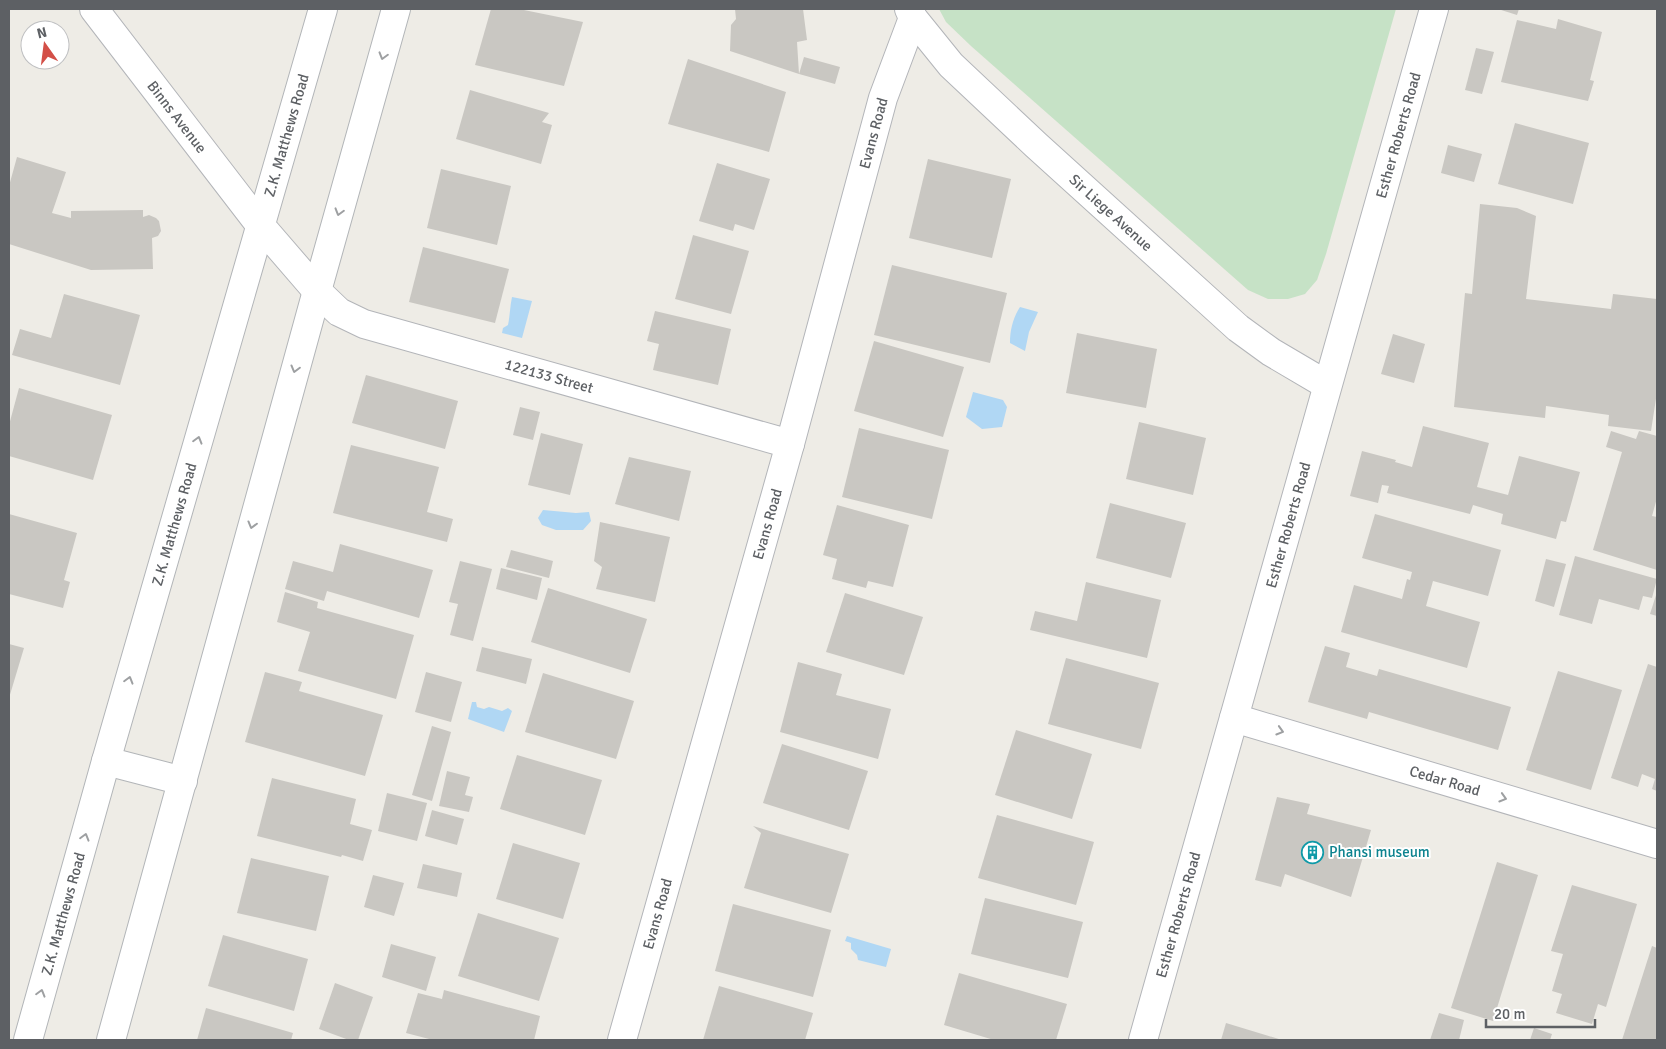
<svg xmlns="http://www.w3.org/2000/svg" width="1666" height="1049" viewBox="0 0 1666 1049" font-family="Signika,sans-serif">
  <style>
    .green { fill: #c6e2c6 }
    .water { fill: #b0d7f4 }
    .building { fill: #c9c7c2 }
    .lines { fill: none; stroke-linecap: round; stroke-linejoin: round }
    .street-casing { stroke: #b3b5b9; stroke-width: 30 }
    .secondary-casing { stroke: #b2b5b8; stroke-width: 30 }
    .street { stroke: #fff; stroke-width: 28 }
    .secondary { stroke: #fff; stroke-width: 28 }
    .oneway { stroke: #9ea0a2 }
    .labels { text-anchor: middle; stroke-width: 4; stroke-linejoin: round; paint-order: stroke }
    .street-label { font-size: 15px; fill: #5d6064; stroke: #fff }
    .culture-label { font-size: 15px; fill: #0d838f; stroke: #fff; text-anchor: start }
  </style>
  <rect width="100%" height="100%" fill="#eeece6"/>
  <polygon class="green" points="939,9 1396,9 1326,254 1317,280 1305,294 1288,299 1268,299 1248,290 971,46 946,22"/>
  <g class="water">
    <path d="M512,297l20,4 -10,37 -20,-5 1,-5 5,-3c2,-10 2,-19 4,-28z"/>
    <path d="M1020,307l18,5 -9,20 -4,19 -15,-8c0,-13 3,-25 10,-36z"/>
    <polygon points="973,392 1003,400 1007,407 1002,427 982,429 966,417"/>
    <polygon points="543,510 576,513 589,512 591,521 583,530 556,530 542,525 538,518"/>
    <polygon points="472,702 476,702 477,707 484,709 489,707 502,711 508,708 512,711 504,732 468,719"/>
    <polygon points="847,936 891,949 886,967 858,960 857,955 851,949 851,943 845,941"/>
  </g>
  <g class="building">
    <polygon points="491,9 519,9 583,22 564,86 475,65"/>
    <polygon points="735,9 803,9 807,40 797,42 799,74 804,57 840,67 835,84 799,74 730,51 731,25 736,19"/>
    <polygon points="1498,9 1519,9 1517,15"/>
    <polygon points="1558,19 1602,32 1590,80 1594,81 1588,101 1501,82 1517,20 1556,29"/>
    <polygon points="1476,48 1494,52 1482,94 1465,90"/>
    <polygon points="688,59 786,92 769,152 668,124"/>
    <polygon points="470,90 549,113 542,122 552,125 541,164 456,139"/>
    <polygon points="1515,123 1589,143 1573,204 1498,184"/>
    <polygon points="1448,145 1482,154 1474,182 1441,173"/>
    <polygon points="17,157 66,172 52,213 71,218 71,211 143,210 143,217 149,215 156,218 159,221 161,231 158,236 152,238 153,269 91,270 9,244 9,186"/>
    <polygon points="928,159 1011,179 992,258 909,238"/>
    <polygon points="717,163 770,179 754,230 735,224 733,231 699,221"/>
    <polygon points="441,169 511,186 497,245 427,228"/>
    <polygon points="1480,204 1517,208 1536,216 1526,299 1611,309 1613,294 1657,299 1657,392 1651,431 1608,426 1609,415 1546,406 1545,418 1454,407 1465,293 1472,294"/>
    <polygon points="693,235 749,251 731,314 675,299"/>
    <polygon points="423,247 509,269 495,323 409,302"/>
    <polygon points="892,265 1007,293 990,363 874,335"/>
    <polygon points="64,294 140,315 120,385 12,355 20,329 51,338"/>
    <polygon points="655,311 731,329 718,385 653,370 659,344 647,341"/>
    <polygon points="1077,333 1157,349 1146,408 1066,393"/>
    <polygon points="1393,334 1425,344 1414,383 1381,374"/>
    <polygon points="874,341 964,367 943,437 854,411"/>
    <polygon points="366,375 458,401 445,449 352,423"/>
    <polygon points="19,388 112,415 93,480 9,456 9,425"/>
    <polygon points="520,407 540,412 533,440 513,435"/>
    <polygon points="1139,422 1206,438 1193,495 1126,479"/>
    <polygon points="1423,426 1489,443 1477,487 1508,495 1519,456 1580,472 1566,522 1561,521 1556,539 1501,524 1503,514 1473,505 1470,514 1387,493 1389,486 1382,485 1378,503 1350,496 1362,451 1396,460 1395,462 1412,467"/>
    <polygon points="859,428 949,450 932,519 842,497"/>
    <polygon points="1611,431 1636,439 1639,431 1657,436 1657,498 1652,516 1657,517 1657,570 1593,550 1622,452 1606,447"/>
    <polygon points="541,433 583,444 570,495 528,485"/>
    <polygon points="351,445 439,467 427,512 453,519 447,542 333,513"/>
    <polygon points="629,457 691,471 679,521 615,504"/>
    <polygon points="1110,503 1186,523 1171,578 1096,558"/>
    <polygon points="837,505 909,525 893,587 868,581 866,588 832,579 837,559 823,555"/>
    <polygon points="9,514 77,533 64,580 70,582 63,608 9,594"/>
    <polygon points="1375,514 1501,550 1488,596 1433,581 1426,606 1480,622 1467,668 1341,632 1354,585 1402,599 1407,579 1410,580 1412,572 1362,558"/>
    <polygon points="600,522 670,537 655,602 596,589 602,567 594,561"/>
    <polygon points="340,544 433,570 419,618 327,591 324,601 285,589 293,561 333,572"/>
    <polygon points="511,550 553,561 549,578 506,567"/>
    <polygon points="1575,556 1657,579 1652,598 1643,596 1639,610 1599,599 1592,624 1559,615"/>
    <polygon points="1546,559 1566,564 1554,607 1535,601"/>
    <polygon points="460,561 492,569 473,641 450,635 458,604 449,602"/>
    <polygon points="501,568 542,578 537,600 496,589"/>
    <polygon points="1086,582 1161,600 1147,658 1030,630 1035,611 1077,621"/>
    <polygon points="548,588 647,619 630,673 531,642"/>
    <polygon points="285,592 318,602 317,608 414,635 396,699 298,671 310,632 277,622"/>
    <polygon points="1657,592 1657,616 1650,614"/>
    <polygon points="845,593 923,617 904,675 826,652"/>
    <polygon points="9,644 24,648 9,698"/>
    <polygon points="1325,646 1350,653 1346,667 1377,676 1379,669 1511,707 1498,750 1369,712 1367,719 1308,702"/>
    <polygon points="482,647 532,659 526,684 476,671"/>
    <polygon points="1066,658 1159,683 1141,749 1048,724"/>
    <polygon points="798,662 842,674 836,695 891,709 878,759 780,732"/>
    <polygon points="1648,664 1657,667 1657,791 1652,789 1655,779 1642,774 1638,787 1611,778"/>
    <polygon points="1558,671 1622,690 1591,790 1526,770"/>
    <polygon points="265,672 302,682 299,691 383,715 365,776 245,742"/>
    <polygon points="426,672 462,682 451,722 415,712"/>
    <polygon points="543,673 634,701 616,759 525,732"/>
    <polygon points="432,726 451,732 432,801 412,795"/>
    <polygon points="1016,730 1092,754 1072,819 995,795"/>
    <polygon points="782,744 868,771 849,830 763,803"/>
    <polygon points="517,755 602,780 585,835 500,809"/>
    <polygon points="447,771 470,777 465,795 473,797 469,812 439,806"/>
    <polygon points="272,778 356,799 350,824 372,830 363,861 342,855 341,857 257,836"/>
    <polygon points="387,793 427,803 417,841 378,831"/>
    <polygon points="1277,797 1310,804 1307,814 1371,830 1351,897 1285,874 1281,887 1255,880"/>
    <polygon points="432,810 464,819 457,845 425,836"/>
    <polygon points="997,815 1094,842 1076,905 978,878"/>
    <polygon points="753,826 849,854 831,913 744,888 761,833"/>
    <polygon points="513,843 580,863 563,919 496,899"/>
    <polygon points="251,858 329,876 316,931 237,913"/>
    <polygon points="1497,862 1538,875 1493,1021 1451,1008"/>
    <polygon points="423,864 462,873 457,897 417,888"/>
    <polygon points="373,875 404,883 394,916 364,907"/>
    <polygon points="1572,885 1637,904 1606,1007 1598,1004 1592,1024 1556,1013 1562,994 1552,991 1563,954 1551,951"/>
    <polygon points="985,898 1083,922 1068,978 971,954"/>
    <polygon points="733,904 831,930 813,997 715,971"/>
    <polygon points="478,913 559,938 539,1001 458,976"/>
    <polygon points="223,935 308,959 294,1011 208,986"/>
    <polygon points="391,944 436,957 426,991 382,977"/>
    <polygon points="1652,946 1657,948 1657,1040 1622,1040"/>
    <polygon points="959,973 1067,1004 1056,1040 994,1040 944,1025"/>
    <polygon points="335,983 373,997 358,1040 349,1040 319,1029"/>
    <polygon points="719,986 813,1013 805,1040 703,1040"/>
    <polygon points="444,990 540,1016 534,1040 433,1040 406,1033 418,993 442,999"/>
    <polygon points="206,1008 293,1033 291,1040 197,1040"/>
    <polygon points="1439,1013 1464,1020 1459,1040 1430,1040"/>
    <polygon points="1226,1023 1282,1040 1221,1040"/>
    <polygon points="1534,1028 1552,1034 1550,1040 1530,1040"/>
  </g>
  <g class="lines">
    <defs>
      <g id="street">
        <path id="s1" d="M94,9l166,216 57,66 22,21 25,12 426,120"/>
        <path id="s2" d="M909,9l4,9 38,47 85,80 202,183 33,24 56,33"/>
        <path id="s3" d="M1234,718l423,126"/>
        <path id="s4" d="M622,1040l168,-596 93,-346 30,-80"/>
        <path id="s5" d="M1143,1040l291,-1031"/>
      </g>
      <g id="secondary">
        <polyline points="106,761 183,781"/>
        <path id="s6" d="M28,1040l78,-279 217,-752"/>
        <polyline points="111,1040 317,291 396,9"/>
      </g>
    </defs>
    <use href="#street" class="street-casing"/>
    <use href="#secondary" class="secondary-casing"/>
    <use href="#street" class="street"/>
    <use href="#secondary" class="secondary"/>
  </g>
  <defs><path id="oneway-chevron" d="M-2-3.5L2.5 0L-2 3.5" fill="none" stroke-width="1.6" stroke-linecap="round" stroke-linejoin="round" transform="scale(1.25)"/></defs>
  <g class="oneway">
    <use href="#oneway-chevron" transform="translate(383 56) rotate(106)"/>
    <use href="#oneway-chevron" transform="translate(339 212) rotate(106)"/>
    <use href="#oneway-chevron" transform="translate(295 369) rotate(105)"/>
    <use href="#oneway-chevron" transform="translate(198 440) rotate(-74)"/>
    <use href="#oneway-chevron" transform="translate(252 525) rotate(105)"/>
    <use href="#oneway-chevron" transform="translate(129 680) rotate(-74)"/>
    <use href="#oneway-chevron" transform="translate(1280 731) rotate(17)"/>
    <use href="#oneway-chevron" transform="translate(1503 798) rotate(17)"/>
    <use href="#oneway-chevron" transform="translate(85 837) rotate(-74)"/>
    <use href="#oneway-chevron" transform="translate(41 993) rotate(-74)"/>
  </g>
  <defs>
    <symbol id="building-ring" viewBox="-11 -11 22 22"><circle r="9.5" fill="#fff" stroke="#0f9aa8" stroke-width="1.5"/><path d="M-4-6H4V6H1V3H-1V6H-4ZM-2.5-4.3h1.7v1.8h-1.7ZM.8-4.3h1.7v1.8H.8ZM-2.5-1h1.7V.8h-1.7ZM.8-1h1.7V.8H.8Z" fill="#0f9aa8"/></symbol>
  </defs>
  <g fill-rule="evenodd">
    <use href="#building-ring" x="1300" y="840" width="25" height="25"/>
  </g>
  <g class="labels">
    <g class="street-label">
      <text dy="5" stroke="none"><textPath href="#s1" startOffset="136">Binns Avenue</textPath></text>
      <text dy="5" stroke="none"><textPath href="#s4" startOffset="941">Evans Road</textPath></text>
      <text dy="5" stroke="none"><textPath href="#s6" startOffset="941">Z.K. Matthews Road</textPath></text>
      <text dy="5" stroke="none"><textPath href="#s5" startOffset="940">Esther Roberts Road</textPath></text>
      <text dy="5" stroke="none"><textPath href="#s2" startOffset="288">Sir Liege Avenue</textPath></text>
      <text dy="5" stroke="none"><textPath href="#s1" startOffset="610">122133 Street</textPath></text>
      <text dy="5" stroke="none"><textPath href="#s6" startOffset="536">Z.K. Matthews Road</textPath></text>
      <text dy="5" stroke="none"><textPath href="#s4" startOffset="536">Evans Road</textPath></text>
      <text dy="5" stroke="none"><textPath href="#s5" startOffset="535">Esther Roberts Road</textPath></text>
      <text dy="5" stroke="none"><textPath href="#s3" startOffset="220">Cedar Road</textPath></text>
      <text dy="5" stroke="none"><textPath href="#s6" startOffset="131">Z.K. Matthews Road</textPath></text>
      <text dy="5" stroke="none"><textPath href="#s4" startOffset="131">Evans Road</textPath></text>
      <text dy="5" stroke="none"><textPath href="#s5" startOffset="130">Esther Roberts Road</textPath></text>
    </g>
    <g class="culture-label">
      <text x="1329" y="857">Phansi museum</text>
    </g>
  </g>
  <rect width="1666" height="1049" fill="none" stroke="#5d6064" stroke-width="20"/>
  <g transform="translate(45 45) rotate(346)"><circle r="24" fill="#ffffff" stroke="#bebfc1"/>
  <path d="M0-4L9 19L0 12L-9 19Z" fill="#d34f47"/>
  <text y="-8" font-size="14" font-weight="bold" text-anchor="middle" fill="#5d6064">N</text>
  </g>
  <path d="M1486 1019v8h109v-8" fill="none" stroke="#5d6064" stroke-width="2.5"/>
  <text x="1494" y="1019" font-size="15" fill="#5d6064" stroke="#ffffff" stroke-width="4" paint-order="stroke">20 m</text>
</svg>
